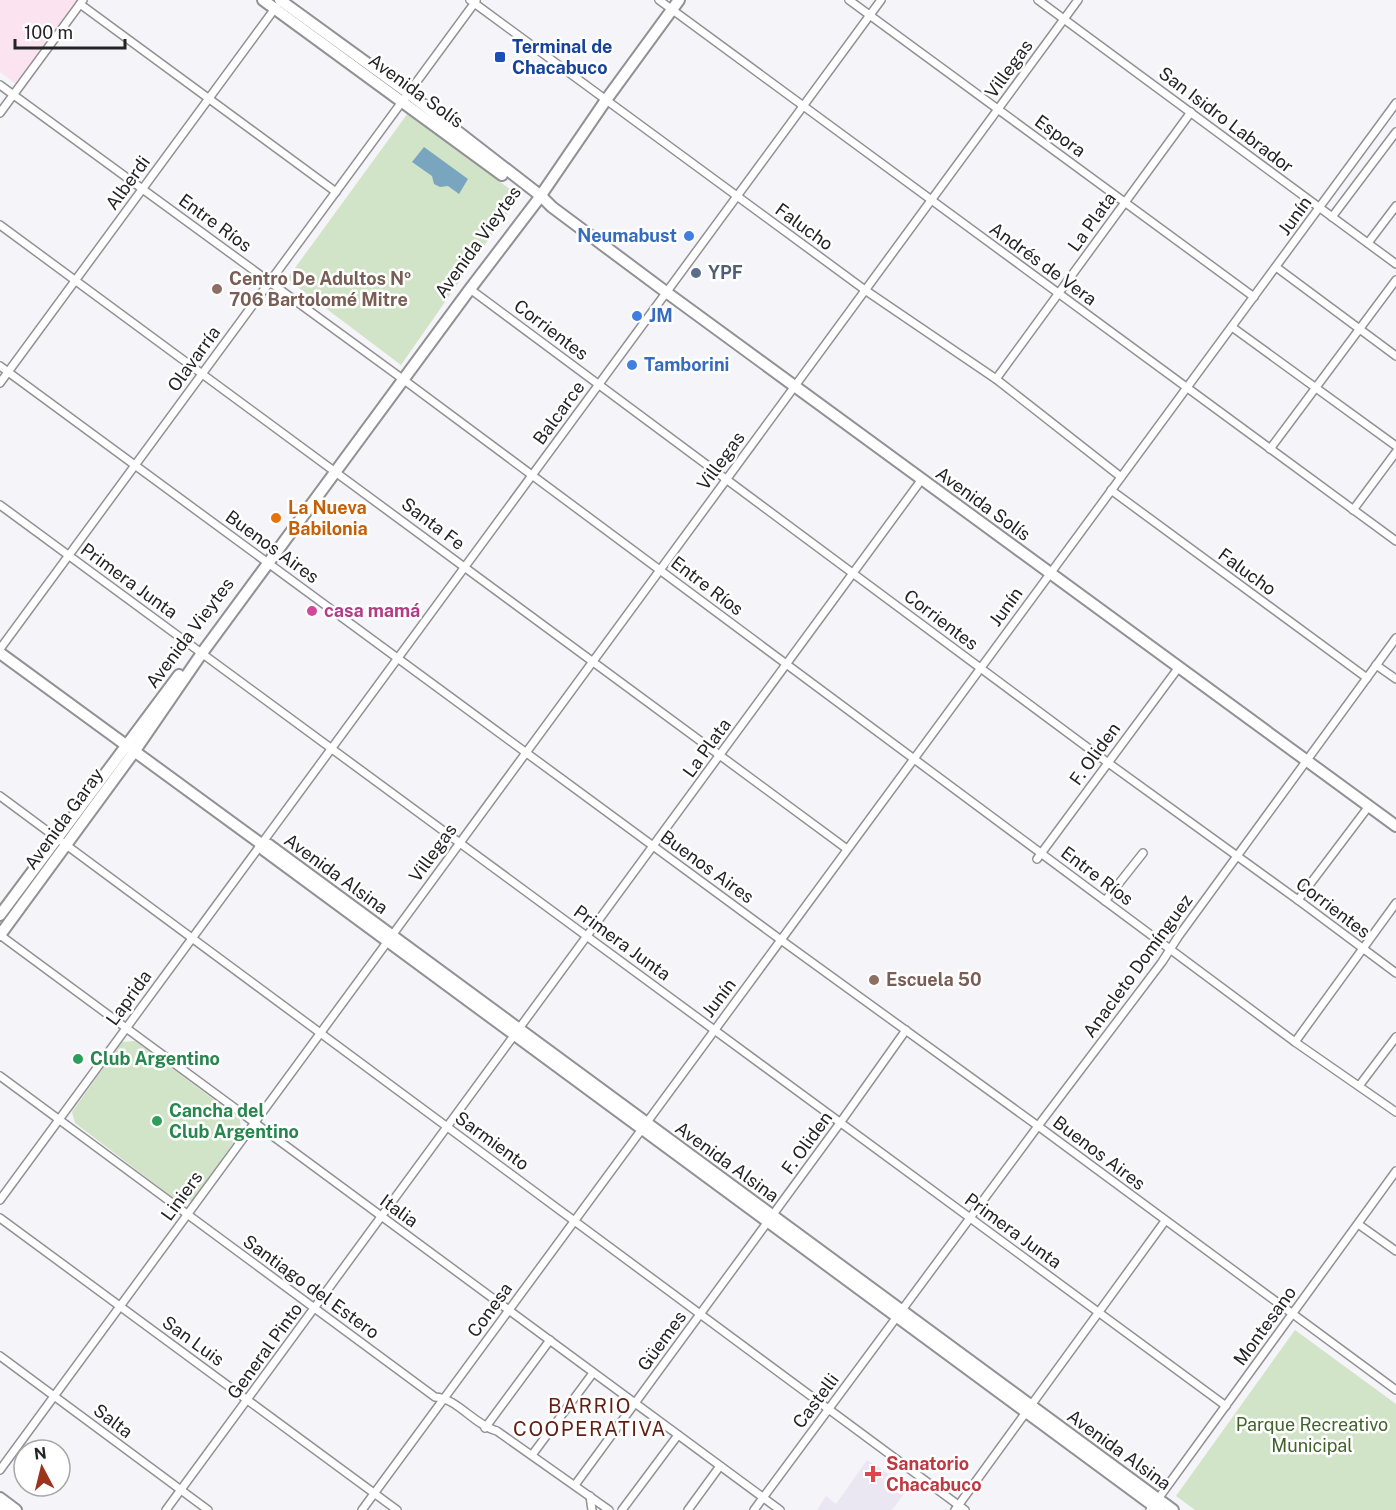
<svg xmlns="http://www.w3.org/2000/svg" width="1396" height="1510" viewBox="0 0 1396 1510" font-family="'Public Sans',sans-serif">
  <style>
    .built { fill: #eae7f3 }
    .education { fill: #fbe3ef }
    .green { fill: #d1e4c7 }
    .water { fill: #79a5bf }
    .lines { fill: none; stroke-linecap: round; stroke-linejoin: round }
    .street-casing { stroke: #929195; stroke-width: 10 }
    .secondary-casing { stroke: #929195; stroke-width: 14 }
    .street { stroke: #fff; stroke-width: 7 }
    .secondary { stroke: #fff; stroke-width: 10 }
    .transit-dot { fill: #1a4fb4; stroke: #fff; stroke-width: 2 }
    .shop-dot { fill: #3f7fe0; stroke: #fff; stroke-width: 2 }
    .service-dot { fill: #5c6f8a; stroke: #fff; stroke-width: 2 }
    .education-dot { fill: #8d6e63; stroke: #fff; stroke-width: 2 }
    .food-dot { fill: #e8710a; stroke: #fff; stroke-width: 2 }
    .hotel-dot { fill: #d1479c; stroke: #fff; stroke-width: 2 }
    .leisure-dot { fill: #2e9e5b; stroke: #fff; stroke-width: 2 }
    .health-dot { fill: #e0444e; stroke: #fff; stroke-width: 2 }
    .labels { text-anchor: middle; stroke-width: 5; stroke-linejoin: round; paint-order: stroke }
    .transit-label { font-size: 18px; font-weight: bold; fill: #164399; stroke: #fff; text-anchor: start }
    .street-label { font-size: 18px; fill: #242325; stroke: #fff }
    .shop-label { font-size: 18px; font-weight: bold; fill: #366cbe; stroke: #fff; text-anchor: start }
    .service-label { font-size: 18px; font-weight: bold; fill: #4e5e75; stroke: #fff; text-anchor: start }
    .education-label { font-size: 18px; font-weight: bold; fill: #785e54; stroke: #fff; text-anchor: start }
    .food-label { font-size: 18px; font-weight: bold; fill: #c56008; stroke: #fff; text-anchor: start }
    .hotel-label { font-size: 18px; font-weight: bold; fill: #b23c85; stroke: #fff; text-anchor: start }
    .leisure-label { font-size: 18px; font-weight: bold; fill: #27864d; stroke: #fff; text-anchor: start }
    .park-label { font-size: 18px; fill: #41622a; stroke: #fff }
    .health-label { font-size: 18px; font-weight: bold; fill: #be3a42; stroke: #fff; text-anchor: start }
    .neighbourhood-label { font-size: 20px; letter-spacing: 1.5px; fill: #621f11; stroke: #fff }
  </style>
  <rect width="100%" height="100%" fill="#f5f4f9"/>
  <polygon class="built" points="867,1460 909,1487 892,1510 817,1510 826,1496 836,1504"/>
  <polygon class="education" points="0,0 78,0 16,84 0,72"/>
  <g class="green">
    <polygon points="408,113 519,196 401,365 287,279"/>
    <polygon points="135,1041 240,1119 241,1132 192,1201 180,1203 75,1123 72,1112 122,1042"/>
    <polygon points="1295,1330 1396,1404 1396,1510 1195,1510 1176,1496"/>
  </g>
  <polygon class="water" points="424,147 468,179 459,194 448,186 440,187 434,184 432,176 412,162"/>
  <g class="lines">
    <defs>
      <g id="street">
        <polyline points="470,0 865,290 996,379 1121,477"/>
        <polyline points="659,0 1396,541"/>
        <polyline points="849,0 1254,297"/>
        <polyline points="1038,0 1396,264"/>
        <polyline points="80,4 336,192"/>
        <polyline points="0,85 404,380 1295,1042 1396,1112"/>
        <polyline points="0,113 83,0"/>
        <polyline points="1332,217 1396,132"/>
        <polyline points="0,225 847,849"/>
        <polyline points="1368,243 1396,206"/>
        <polyline points="1276,267 1396,356"/>
        <polyline points="470,289 1107,762 1298,900 1396,973"/>
        <polyline points="1232,327 1396,446"/>
        <polyline points="0,366 781,940 1038,1126 1396,1390"/>
        <polyline points="996,379 1191,112"/>
        <polyline points="0,383 276,7"/>
        <polyline points="1270,449 1396,280"/>
        <polyline points="1111,490 1367,678"/>
        <polyline points="0,505 1226,1406"/>
        <polyline points="1353,510 1396,452"/>
        <polyline points="0,649 476,1"/>
        <polyline points="1376,665 1396,679"/>
        <polyline points="0,796 965,1510"/>
        <polyline points="1037,859 1179,667"/>
        <polyline points="1298,900 1369,806"/>
        <polyline points="1105,901 1143,853"/>
        <polyline points="0,935 780,1510"/>
        <polyline points="1295,1042 1396,903"/>
        <path d="M0,1076l435,321c22,1 39,28 62,34l112,79"/>
        <polyline points="1359,1086 1396,1037"/>
        <polyline points="0,1200 881,0"/>
        <polyline points="0,1218 397,1510"/>
        <polyline points="1358,1224 1396,1251"/>
        <polyline points="0,1356 208,1510"/>
        <polyline points="485,1428 550,1340"/>
        <polyline points="532,1455 593,1373"/>
        <polyline points="0,1470 1078,0"/>
        <polyline points="575,1485 840,1123 906,1030"/>
        <polyline points="590,1496 592,1510"/>
        <polyline points="166,1510 922,479"/>
        <polyline points="362,1510 1396,103"/>
        <polyline points="622,1510 678,1435"/>
        <polyline points="688,1510 720,1466"/>
        <polyline points="754,1510 1038,1126 1162,962 1178,937 1396,638"/>
        <polyline points="955,1510 1165,1221"/>
        <polyline points="1150,1510 1396,1171"/>
      </g>
      <g id="secondary">
        <polyline points="263,0 502,175"/>
        <polyline points="280,0 408,93 541,196 552,207 666,292 1396,826"/>
        <polyline points="0,653 260,843"/>
        <polyline points="0,915 179,675"/>
        <polyline points="0,935 134,752 202,653 470,289 537,201 606,100 679,0"/>
        <polyline points="0,1498 16,1510"/>
        <polyline points="0,1507 3,1510"/>
        <polyline points="1159,1510 264,850 260,843 269,845 1173,1510"/>
      </g>
    </defs>
    <use href="#street" class="street-casing"/>
    <use href="#secondary" class="secondary-casing"/>
    <use href="#street" class="street"/>
    <use href="#secondary" class="secondary"/>
  </g>
  <rect class="transit-dot" x="494" y="51" width="12" height="12" rx="3"/>
  <g class="shop-dot">
    <circle cx="689" cy="236" r="6"/>
    <circle cx="637" cy="316" r="6"/>
    <circle cx="632" cy="365" r="6"/>
  </g>
  <circle class="service-dot" cx="696" cy="273" r="6"/>
  <g class="education-dot">
    <circle cx="217" cy="289" r="6"/>
    <circle cx="874" cy="980" r="6"/>
  </g>
  <circle class="food-dot" cx="276" cy="518" r="6"/>
  <circle class="hotel-dot" cx="312" cy="611" r="6"/>
  <g class="leisure-dot">
    <circle cx="78" cy="1059" r="6"/>
    <circle cx="157" cy="1121" r="6"/>
  </g>
  <path class="health-dot" d="M870 1465h6v6h6v6h-6v6h-6v-6h-6v-6h6z"/>
  <g class="labels">
    <g class="transit-label">
      <text x="512" y="53">Terminal de<tspan x="512" dy="21">Chacabuco</tspan></text>
    </g>
    <g class="street-label">
      <text transform="translate(1009 69) rotate(-54)" y="6">Villegas</text>
      <text transform="translate(416 91) rotate(36)" y="6">Avenida Solís</text>
      <text transform="translate(1226 120) rotate(37)" y="6">San Isidro Labrador</text>
      <text transform="translate(1060 136) rotate(36)" y="6">Espora</text>
      <text transform="translate(128 183) rotate(-54)" y="6">Alberdi</text>
      <text transform="translate(1295 216) rotate(-54)" y="6">Junín</text>
      <text transform="translate(1092 222) rotate(-54)" y="6">La Plata</text>
      <text transform="translate(215 223) rotate(36)" y="6">Entre Ríos</text>
      <text transform="translate(804 227) rotate(36)" y="6">Falucho</text>
      <text transform="translate(478 242) rotate(-54)" y="6">Avenida Vieytes</text>
      <text transform="translate(1043 264) rotate(36)" y="6">Andrés de Vera</text>
      <text transform="translate(551 330) rotate(37)" y="6">Corrientes</text>
      <text transform="translate(194 359) rotate(-54)" y="6">Olavarría</text>
      <text transform="translate(559 413) rotate(-54)" y="6">Balcarce</text>
      <text transform="translate(721 461) rotate(-54)" y="6">Villegas</text>
      <text transform="translate(983 504) rotate(36)" y="6">Avenida Solís</text>
      <text transform="translate(433 524) rotate(37)" y="6">Santa Fe</text>
      <text transform="translate(272 547) rotate(36)" y="6">Buenos Aires</text>
      <text transform="translate(1247 572) rotate(36)" y="6">Falucho</text>
      <text transform="translate(129 581) rotate(36)" y="6">Primera Junta</text>
      <text transform="translate(707 586) rotate(37)" y="6">Entre Ríos</text>
      <text transform="translate(1006 607) rotate(-54)" y="6">Junín</text>
      <text transform="translate(941 620) rotate(37)" y="6">Corrientes</text>
      <text transform="translate(190 633) rotate(-53)" y="6">Avenida Vieytes</text>
      <text transform="translate(707 748) rotate(-54)" y="6">La Plata</text>
      <text transform="translate(1095 754) rotate(-54)" y="6">F. Oliden</text>
      <text transform="translate(64 819) rotate(-54)" y="6">Avenida Garay</text>
      <text transform="translate(433 853) rotate(-54)" y="6">Villegas</text>
      <text transform="translate(707 867) rotate(36)" y="6">Buenos Aires</text>
      <text transform="translate(336 874) rotate(36)" y="6">Avenida Alsina</text>
      <text transform="translate(1097 876) rotate(37)" y="6">Entre Ríos</text>
      <text transform="translate(1333 908) rotate(37)" y="6">Corrientes</text>
      <text transform="translate(622 943) rotate(36)" y="6">Primera Junta</text>
      <text transform="translate(1138 966) rotate(-54)" y="6">Anacleto Domínguez</text>
      <text transform="translate(129 998) rotate(-54)" y="6">Laprida</text>
      <text transform="translate(719 998) rotate(-53)" y="6">Junín</text>
      <text transform="translate(492 1141) rotate(36)" y="6">Sarmiento</text>
      <text transform="translate(807 1143) rotate(-54)" y="6">F. Oliden</text>
      <text transform="translate(1099 1153) rotate(37)" y="6">Buenos Aires</text>
      <text transform="translate(727 1162) rotate(36)" y="6">Avenida Alsina</text>
      <text transform="translate(182 1196) rotate(-54)" y="6">Liniers</text>
      <text transform="translate(399 1211) rotate(36)" y="6">Italia</text>
      <text transform="translate(1013 1231) rotate(36)" y="6">Primera Junta</text>
      <text transform="translate(311 1287) rotate(36)" y="6">Santiago del Estero</text>
      <text transform="translate(490 1310) rotate(-54)" y="6">Conesa</text>
      <text transform="translate(1265 1326) rotate(-54)" y="6">Montesano</text>
      <text transform="translate(193 1341) rotate(36)" y="6">San Luis</text>
      <text transform="translate(662 1341) rotate(-54)" y="6">Güemes</text>
      <text transform="translate(265 1351) rotate(-54)" y="6">General Pinto</text>
      <text transform="translate(816 1401) rotate(-53)" y="6">Castelli</text>
      <text transform="translate(113 1421) rotate(37)" y="6">Salta</text>
      <text transform="translate(1119 1450) rotate(36)" y="6">Avenida Alsina</text>
    </g>
    <g class="shop-label">
      <text x="677" y="242" text-anchor="end">Neumabust</text>
      <text x="649" y="322">JM</text>
      <text x="644" y="371">Tamborini</text>
    </g>
    <g class="service-label">
      <text x="708" y="279">YPF</text>
    </g>
    <g class="education-label">
      <text x="229" y="285">Centro De Adultos Nº<tspan x="229" dy="21">706 Bartolomé Mitre</tspan></text>
      <text x="886" y="986">Escuela 50</text>
    </g>
    <g class="food-label">
      <text x="288" y="514">La Nueva<tspan x="288" dy="21">Babilonia</tspan></text>
    </g>
    <g class="hotel-label">
      <text x="324" y="617">casa mamá</text>
    </g>
    <g class="leisure-label">
      <text x="90" y="1065">Club Argentino</text>
      <text x="169" y="1117">Cancha del<tspan x="169" dy="21">Club Argentino</tspan></text>
    </g>
    <g class="park-label">
      <text x="1312" y="1431">Parque Recreativo<tspan x="1312" dy="21">Municipal</tspan></text>
    </g>
    <g class="health-label">
      <text x="886" y="1470">Sanatorio<tspan x="886" dy="21">Chacabuco</tspan></text>
    </g>
    <g class="neighbourhood-label">
      <text x="590" y="1413">BARRIO<tspan x="590" dy="23">COOPERATIVA</tspan></text>
    </g>
  </g>
  <g transform="translate(42 1468) rotate(353)"><circle r="28" fill="#ffffff" stroke="#a7a7a8" stroke-width="1.5"/>
  <path d="M0-4.5L10 22L0 15L-10 22Z" fill="#9c331d"/>
  <text y="-9" font-size="16" font-weight="bold" text-anchor="middle" fill="#242325">N</text>
  </g>
  <path d="M15 39v9h110v-9" fill="none" stroke="#242325" stroke-width="3"/>
  <text x="24" y="39" font-size="18" fill="#242325" stroke="#ffffff" stroke-width="4.5" paint-order="stroke">100 m</text>
</svg>
